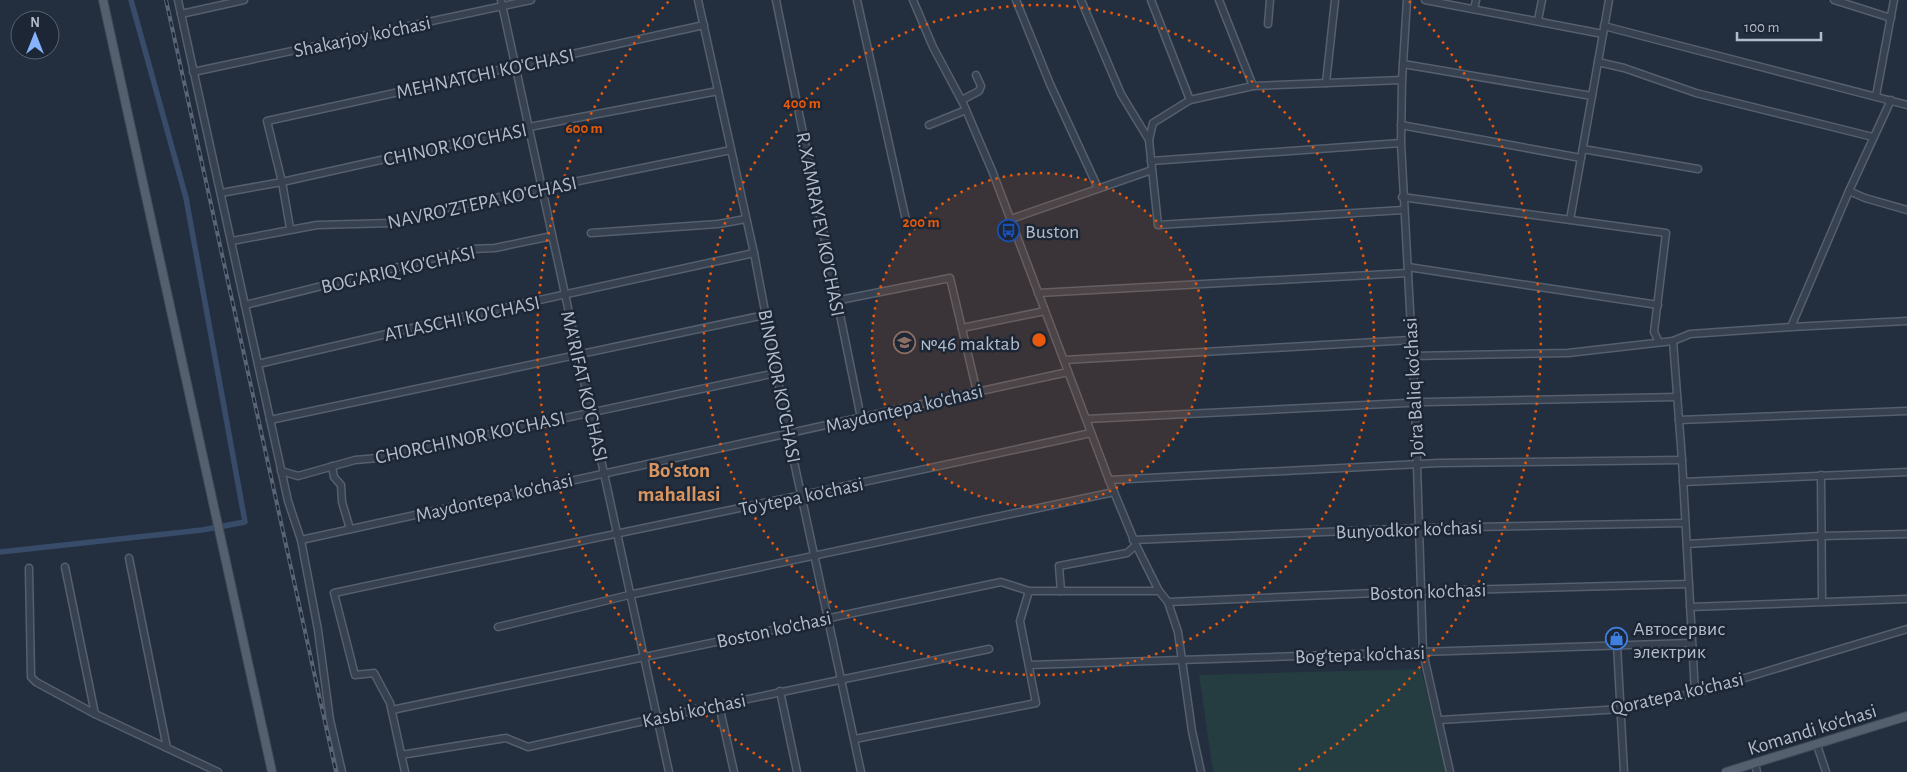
<svg xmlns="http://www.w3.org/2000/svg" width="1907" height="772" viewBox="0 0 1907 772" font-family="'Alegreya Sans',sans-serif">
  <style>
    .green { fill: #253d40 }
    .lines { fill: none; stroke-linecap: round; stroke-linejoin: round }
    .canal { stroke: #384c69; stroke-width: 5.5 }
    .minor-casing { stroke: #555f6d; stroke-width: 9 }
    .major-casing { stroke: #404a58; stroke-width: 10 }
    .minor { stroke: #37414f; stroke-width: 6 }
    .major { stroke: #55606f; stroke-width: 8 }
    .rail-casing { stroke: #596576; stroke-width: 4 }
    .rail { stroke: #1c2634; stroke-width: 2; stroke-dasharray: 5.5; stroke-linecap: butt }
    .ring { fill: none; stroke: #e8590c; stroke-width: 2.5; stroke-dasharray: 2.5 5 }
    .labels { text-anchor: middle; stroke-width: 5; stroke-linejoin: round; paint-order: stroke }
    .street-label { font-size: 20px; fill: #b3bcca; stroke: #1c2634 }
    .poi-label { font-size: 20px; fill: #b3bcca; stroke: #1c2634; text-anchor: start }
    .neighbourhood-label { font-size: 21px; font-weight: bold; fill: #d9955f; stroke: #1c2634 }
    .centre { fill: #e8590c; stroke: #1c2634; stroke-width: 2.5 }
    .ring-label { font-size: 15px; text-anchor: middle; font-weight: bold; fill: #e8590c; stroke: #1c2634; stroke-width: 5; stroke-linejoin: round; paint-order: stroke }
  </style>
  <rect width="100%" height="100%" fill="#232f3f"/>
  <polygon class="green" points="1421,669 1446,772 1213,772 1199,675"/>
  <g class="lines">
    <polyline class="canal" points="0,552 202,530 245,522 186,198 131,0"/>
    <defs>
      <g id="minor">
        <polyline points="178,0 288,501 301,540 318,630 330,720 342,772"/>
        <polyline points="501,0 669,772"/>
        <polyline points="698,0 754,253 788,434 861,772"/>
        <polyline points="776,0 861,418"/>
        <polyline points="857,0 906,220"/>
        <polyline points="913,0 933,47 963,103 993,173 1109,480 1136,545 1159,591 1168,602 1178,632 1192,731 1201,772"/>
        <polyline points="1016,0 1050,84 1098,188"/>
        <polyline points="1081,0 1121,94 1149,140"/>
        <polyline points="1151,0 1190,100"/>
        <polyline points="1219,0 1253,86"/>
        <polyline points="1407,0 1402,80 1401,143 1415,403 1423,652 1450,772"/>
        <polyline points="1425,0 1603,34"/>
        <polyline points="1834,0 1891,18"/>
        <polyline points="1474,9 1476,0"/>
        <polyline points="181,14 244,0"/>
        <polyline points="1538,20 1542,0"/>
        <polyline points="1268,24 1270,0"/>
        <polyline points="1604,26 1907,105"/>
        <polyline points="1598,62 1624,68 1696,93 1873,137"/>
        <polyline points="1403,64 1592,96"/>
        <polyline points="193,72 531,0"/>
        <polyline points="1402,80 1253,86 1190,100 1153,123 1149,140 1158,225 1403,210"/>
        <polyline points="1326,83 1335,0"/>
        <polyline points="1876,96 1894,0"/>
        <polyline points="962,100 979,91 981,86 976,75"/>
        <polyline points="929,125 966,110"/>
        <polyline points="1401,125 1581,158"/>
        <polyline points="1583,149 1698,169"/>
        <polyline points="1151,161 1401,143"/>
        <polyline points="1849,191 1865,198 1907,210"/>
        <polyline points="221,193 282,182 529,127 718,91"/>
        <polyline points="1402,197 1666,233 1654,332 1659,342"/>
        <polyline points="1011,219 1152,170"/>
        <polyline points="1570,220 1609,0"/>
        <polyline points="290,228 282,182 267,121 704,25"/>
        <polyline points="591,233 718,224 746,219"/>
        <polyline points="232,241 317,225 392,223 446,208 731,150"/>
        <polyline points="1408,267 1658,305"/>
        <polyline points="1038,293 1408,273"/>
        <polyline points="835,301 950,278 977,392"/>
        <polyline points="245,305 471,249 495,248 552,236"/>
        <polyline points="1791,327 1907,321"/>
        <polyline points="962,328 1045,311"/>
        <polyline points="1673,341 1682,460 1695,693"/>
        <polyline points="1412,356 1568,353 1673,341 1690,334 1791,327 1849,191 1891,100"/>
        <polyline points="1064,360 1411,340"/>
        <polyline points="258,364 421,326 754,253"/>
        <polyline points="1086,419 1426,402 1677,397"/>
        <polyline points="270,420 765,315"/>
        <polyline points="1679,420 1907,411"/>
        <polyline points="332,466 334,477 341,485 342,502 350,529"/>
        <polyline points="281,471 298,476 355,460 378,458 776,373"/>
        <polyline points="1821,475 1822,600"/>
        <polyline points="1109,480 1439,463 1682,460"/>
        <polyline points="1683,482 1907,472"/>
        <polyline points="301,540 1068,372"/>
        <polyline points="1133,540 1420,528 1685,523"/>
        <polyline points="1687,544 1821,536 1907,534"/>
        <polyline points="129,558 167,748"/>
        <polyline points="65,567 95,714"/>
        <polyline points="29,568 31,677 36,682 95,714 218,772"/>
        <polyline points="1061,591 1059,566 1127,553 1136,545"/>
        <polyline points="1168,602 1422,591 1689,584"/>
        <polyline points="1690,607 1907,599"/>
        <polyline points="498,627 629,595 1114,492"/>
        <polyline points="1617,645 1624,772"/>
        <polyline points="1029,665 1691,643"/>
        <polyline points="780,691 797,772"/>
        <polyline points="719,705 734,772"/>
        <polyline points="392,710 1001,582 1029,591 1159,591"/>
        <polyline points="1440,720 1622,709 1695,693 1907,629"/>
        <polyline points="855,739 1036,703 1020,621 1029,591"/>
        <polyline points="1817,745 1826,772"/>
        <polyline points="401,755 506,738 528,747 657,718 989,649"/>
        <polyline points="1755,764 1757,772"/>
        <path d="M405,772l-15,-69 -16,-30 -19,2 -21,-82c252,-54 505,-104 757,-160"/>
      </g>
      <g id="major">
        <polyline points="103,0 272,772"/>
        <polyline points="1726,772 1907,716"/>
      </g>
    </defs>
    <use href="#minor" class="minor-casing"/>
    <use href="#major" class="major-casing"/>
    <use href="#minor" class="minor"/>
    <use href="#major" class="major"/>
    <defs>
      <polyline id="rail" points="166,0 336,772"/>
    </defs>
    <use href="#rail" class="rail-casing"/>
    <use href="#rail" class="rail"/>
  </g>
  <circle cx="1039" cy="340" r="167" fill="#e8590c" fill-opacity=".12"/>
  <g class="ring">
    <circle cx="1039" cy="340" r="167"/>
    <circle cx="1039" cy="340" r="335"/>
    <path d="M780 770A502 502 0 0 1 669 1M1409 1A502 502 0 0 1 1298 770"/>
  </g>
  <defs>
    <symbol id="bus-ring" viewBox="-11 -11 22 22"><circle r="9.5" fill="#1c2634" stroke="#1a4fb4" stroke-width="1.5"/><path d="M-5-6H5V4H4V6H2V4H-2V6H-4V4H-5ZM-3.5-4V0h7V-4ZM-3.5 1.2v1.5H-2V1.2ZM2 1.2v1.5H3.5V1.2Z" fill="#1a4fb4"/></symbol>
    <symbol id="school-ring" viewBox="-11 -11 22 22"><circle r="9.5" fill="#1c2634" stroke="#8d6e63" stroke-width="1.5"/><path d="M0-5L7-2L0 1L-7-2ZM-4 1L0 2.5L4 1V4Q0 6-4 4Z" fill="#8d6e63"/></symbol>
    <symbol id="shop-ring" viewBox="-11 -11 22 22"><circle r="9.5" fill="#1c2634" stroke="#3f7fe0" stroke-width="1.5"/><path d="M-5-2.5h2.3a2.7 3.5 0 0 1 5.4 0H5L5.5 6h-11ZM-1.5-2.5h3a1.5 2.3 0 0 0-3 0Z" fill="#3f7fe0"/></symbol>
  </defs>
  <g fill-rule="evenodd">
    <use href="#bus-ring" x="996" y="218" width="25" height="25"/>
    <use href="#school-ring" x="892" y="330" width="25" height="25"/>
    <use href="#shop-ring" x="1604" y="626" width="25" height="25"/>
  </g>
  <g class="labels">
    <g class="street-label">
      <text transform="translate(362 36) rotate(-12)" y="7">Shakarjoy ko'chasi</text>
      <text transform="translate(485 73) rotate(-12)" y="7">MEHNATCHI KO'CHASI</text>
      <text transform="translate(455 144) rotate(-12)" y="7">CHINOR KO'CHASI</text>
      <text transform="translate(482 202) rotate(-12)" y="7">NAVRO'ZTEPA KO'CHASI</text>
      <text transform="translate(821 224) rotate(79)" y="7">R.XAMRAYEV KO'CHASI</text>
      <text transform="translate(398 269) rotate(-13)" y="7">BOG'ARIQ KO'CHASI</text>
      <text transform="translate(462 318) rotate(-12)" y="7">ATLASCHI KO'CHASI</text>
      <text transform="translate(585 386) rotate(77)" y="7">MA'RIFAT KO'CHASI</text>
      <text transform="translate(780 386) rotate(79)" y="7">BINOKOR KO'CHASI</text>
      <text transform="translate(1413 387) rotate(-93)" y="7">Jo'ra Baliq ko'chasi</text>
      <text transform="translate(904 408) rotate(-13)" y="7">Maydontepa ko'chasi</text>
      <text transform="translate(470 437) rotate(-12)" y="7">CHORCHINOR KO'CHASI</text>
      <text transform="translate(801 496) rotate(-12)" y="7">To'ytepa ko'chasi</text>
      <text transform="translate(494 497) rotate(-13)" y="7">Maydontepa ko'chasi</text>
      <text transform="translate(1409 529) rotate(-2)" y="7">Bunyodkor ko'chasi</text>
      <text transform="translate(1428 591) rotate(-2)" y="7">Boston ko'chasi</text>
      <text transform="translate(774 629) rotate(-12)" y="7">Boston ko'chasi</text>
      <text transform="translate(1360 654) rotate(-2)" y="7">Bog'tepa ko'chasi</text>
      <text transform="translate(1677 693) rotate(-13)" y="7">Qoratepa ko'chasi</text>
      <text transform="translate(694 710) rotate(-12)" y="7">Kasbi ko'chasi</text>
      <text transform="translate(1812 729) rotate(-17)" y="7">Komandi ko‘chasi</text>
    </g>
    <g class="poi-label">
      <text x="1025" y="238">Buston</text>
      <text x="920" y="350">№46 maktab</text>
      <text x="1633" y="635">Автосервис<tspan x="1633" dy="23">электрик</tspan></text>
    </g>
    <g class="neighbourhood-label">
      <text x="679" y="477">Bo'ston<tspan x="679" dy="24">mahallasi</tspan></text>
    </g>
  </g>
  <circle cx="1039" cy="340" r="8" class="centre"/>
  <g class="ring-label">
    <text x="802" y="108">400 m</text>
    <text x="584" y="133">600 m</text>
    <text x="921" y="227">200 m</text>
  </g>
  <g transform="translate(35 35)"><circle r="24" fill="#1c2634" stroke="#586270"/>
  <path d="M0-4L9 19L0 12L-9 19Z" fill="#86b3fc"/>
  <text y="-8" font-size="14" font-weight="bold" text-anchor="middle" fill="#b3bcca">N</text>
  </g>
  <path d="M1737 32v8h84v-8" fill="none" stroke="#b3bcca" stroke-width="2.5"/>
  <text x="1744" y="32" font-size="15" fill="#b3bcca" stroke="#1c2634" stroke-width="4" paint-order="stroke">100 m</text>
</svg>
